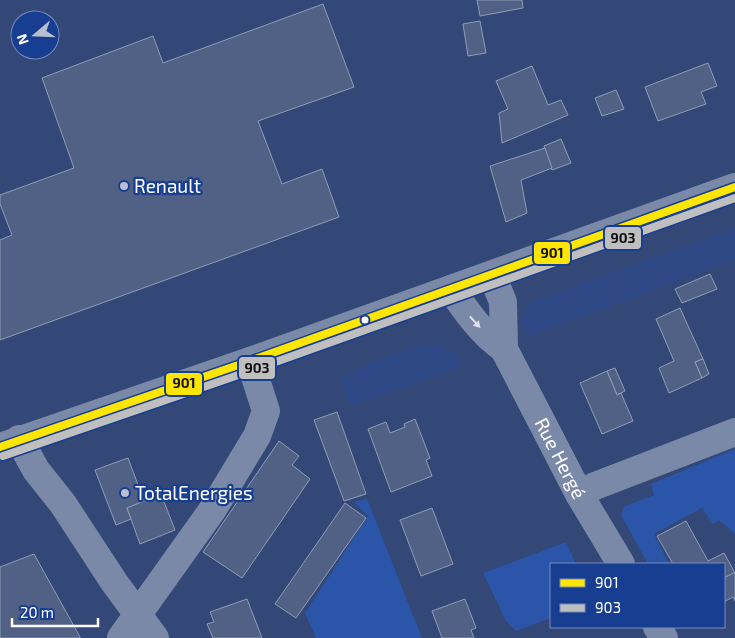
<svg xmlns="http://www.w3.org/2000/svg" width="735" height="638" viewBox="0 0 735 638" font-family="'Exo 2',sans-serif">
  <style>
    .green { fill: #2b55a8 }
    .water { fill: #2e4885 }
    .building { fill: #506185; stroke: #909cb7 }
    .lines { fill: none; stroke-linecap: round; stroke-linejoin: round }
    .minor { stroke: #7b89a9; stroke-width: 28 }
    .major { stroke: #7a89a7; stroke-width: 28 }
    .bus-1-casing { stroke: #183e91; stroke-width: 11 }
    .bus-2-casing { stroke: #183e91; stroke-width: 11 }
    .bus-1 { stroke: #ffe600; stroke-width: 8 }
    .bus-2 { stroke: #bfbfbf; stroke-width: 8 }
    .oneway { fill: #dee2ea }
    .poi-dot { fill: #b8bfcf; stroke: #183e91; stroke-width: 2 }
    .bus-dot { fill: #fff; stroke: #183e91; stroke-width: 2 }
    .labels { text-anchor: middle; stroke-width: 4.5; stroke-linejoin: round; paint-order: stroke }
    .poi-label { font-size: 19px; fill: #fff; stroke: #183e91; text-anchor: start }
    .street-label { font-size: 19px; fill: #fff; stroke: #183e91 }
    .line-badge { stroke: #183e91; stroke-width: 2 }
    .pale-badge-label { font-size: 14px; text-anchor: middle; font-weight: bold; fill: #111 }
  </style>
  <rect width="100%" height="100%" fill="#334876"/>
  <g class="green">
    <polygon points="735,449 735,534 719,520 713,524 702,508 654,534 669,564 648,564 621,515 624,507 654,495 651,484"/>
    <polygon points="367,499 422,638 316,638 305,613 368,516 354,502"/>
    <polygon points="566,542 576,564 551,564 551,618 516,631 506,621 483,573"/>
  </g>
  <g class="water">
    <path d="M735,228v32l-206,76c-9,-9 -5,-19 -3,-31l7,-4z"/>
    <path d="M435,344l21,9 5,14 -105,38h-6l-9,-23 2,-6c22,-12 69,-31 92,-32z"/>
  </g>
  <g class="building">
    <polygon points="477,0 522,0 523,8 480,16"/>
    <polygon points="323,4 354,87 258,121 282,184 322,169 339,217 0,340 0,240 12,235 0,204 0,195 74,168 42,78 153,36 163,63"/>
    <polygon points="480,21 486,53 468,56 463,24"/>
    <polygon points="708,63 717,86 701,92 706,104 658,121 645,87"/>
    <polygon points="532,66 548,105 561,100 568,115 502,143 499,113 508,109 496,81"/>
    <polygon points="616,90 624,109 602,116 595,98"/>
    <polygon points="561,139 571,163 552,170 544,146"/>
    <polygon points="545,148 552,168 521,180 527,213 506,222 490,166"/>
    <polygon points="710,274 717,289 682,303 675,289"/>
    <polygon points="680,308 703,359 695,362 702,378 669,393 659,368 674,361 656,319"/>
    <polygon points="703,359 709,374 702,378 695,362"/>
    <polygon points="615,368 625,391 617,395 607,371"/>
    <polygon points="607,371 617,395 621,393 633,421 602,434 580,383"/>
    <polygon points="337,412 366,494 344,501 314,420"/>
    <polygon points="415,419 430,458 426,460 432,476 391,492 368,429 386,422 390,433 405,427 404,424"/>
    <polygon points="279,441 299,456 292,465 310,479 242,578 203,552"/>
    <polygon points="128,458 144,501 127,508 131,519 116,525 95,470"/>
    <polygon points="161,494 175,530 140,544 127,508"/>
    <polygon points="345,503 366,518 296,618 275,604"/>
    <polygon points="432,508 453,564 421,576 400,520"/>
    <polygon points="686,521 708,561 724,553 735,573 724,578 724,564 673,564 657,536"/>
    <polygon points="34,554 80,637 80,638 0,638 0,567"/>
    <polygon points="735,572 735,601 733,597 724,602 724,578"/>
    <polygon points="247,599 262,638 213,638 207,624 214,622 210,612"/>
    <polygon points="465,599 476,628 471,630 474,638 442,638 432,611"/>
  </g>
  <g class="lines">
    <g class="minor">
      <path id="s1" d="M492,275l11,27 1,47 75,145 42,70"/>
      <path d="M451,289c15,22 31,45 53,60"/>
      <polyline points="19,439 36,470 63,504 114,582 155,638"/>
      <polyline points="579,494 595,486 735,432"/>
      <polyline points="657,627 664,638"/>
      <polyline points="121,638 213,509 257,436 266,411 250,361"/>
    </g>
    <polyline class="major" points="0,447 250,361 735,187"/>
    <defs>
      <polyline id="bus-1" points="0,447 250,361 735,187"/>
      <polyline id="bus-2" points="3,456 253,370 735,198"/>
    </defs>
    <use href="#bus-1" class="bus-1-casing"/>
    <use href="#bus-2" class="bus-2-casing"/>
    <use href="#bus-1" class="bus-1"/>
    <use href="#bus-2" class="bus-2"/>
  </g>
  <defs><path id="oneway-solid" d="M-6-.8H1V-3.2L6.5 0L1 3.2V.8H-6Z" transform="scale(1.25)"/></defs>
  <use class="oneway" href="#oneway-solid" transform="translate(475 322) rotate(47)"/>
  <g class="poi-dot">
    <circle cx="124" cy="186" r="5"/>
    <circle cx="125" cy="493" r="5"/>
  </g>
  <circle class="bus-dot" cx="365" cy="320" r="4.5"/>
  <g class="labels">
    <g class="poi-label">
      <text x="134" y="193">Renault</text>
      <text x="135" y="500">TotalEnergies</text>
    </g>
    <g class="street-label">
      <text dy="7" stroke="none"><textPath href="#s1" startOffset="199">Rue Hergé</textPath></text>
    </g>
  </g>
  <g class="line-badge">
    <rect x="604" y="226" width="38" height="24" rx="5" fill="#bfbfbf"/>
    <rect x="533" y="241" width="38" height="24" rx="5" fill="#ffe600"/>
    <rect x="238" y="356" width="38" height="24" rx="5" fill="#bfbfbf"/>
    <rect x="165" y="372" width="38" height="24" rx="5" fill="#ffe600"/>
  </g>
  <g class="pale-badge-label">
    <text x="623" y="243">903</text>
    <text x="552" y="258">901</text>
    <text x="257" y="373">903</text>
    <text x="184" y="388">901</text>
  </g>
  <rect x="550" y="563" width="175" height="65" fill="#183e91" stroke="#748bbd"/>
  <rect x="560" y="579" width="25" height="8" fill="#ffe600" stroke="#748bbd"/>
  <text x="595" y="588" font-size="15" fill="#ffffff">901</text>
  <rect x="560" y="604" width="25" height="8" fill="#bfbfbf" stroke="#748bbd"/>
  <text x="595" y="613" font-size="15" fill="#ffffff">903</text>
  <g transform="translate(35 35) rotate(251)"><circle r="24" fill="#183e91" stroke="#748bbd"/>
  <path d="M0-4L9 19L0 12L-9 19Z" fill="#b8bfcf"/>
  <text y="-8" font-size="14" font-weight="bold" text-anchor="middle" fill="#ffffff">N</text>
  </g>
  <path d="M12 618v8h86v-8" fill="none" stroke="#ffffff" stroke-width="2.5"/>
  <text x="20" y="618" font-size="15" fill="#ffffff" stroke="#183e91" stroke-width="4" paint-order="stroke">20 m</text>
</svg>
